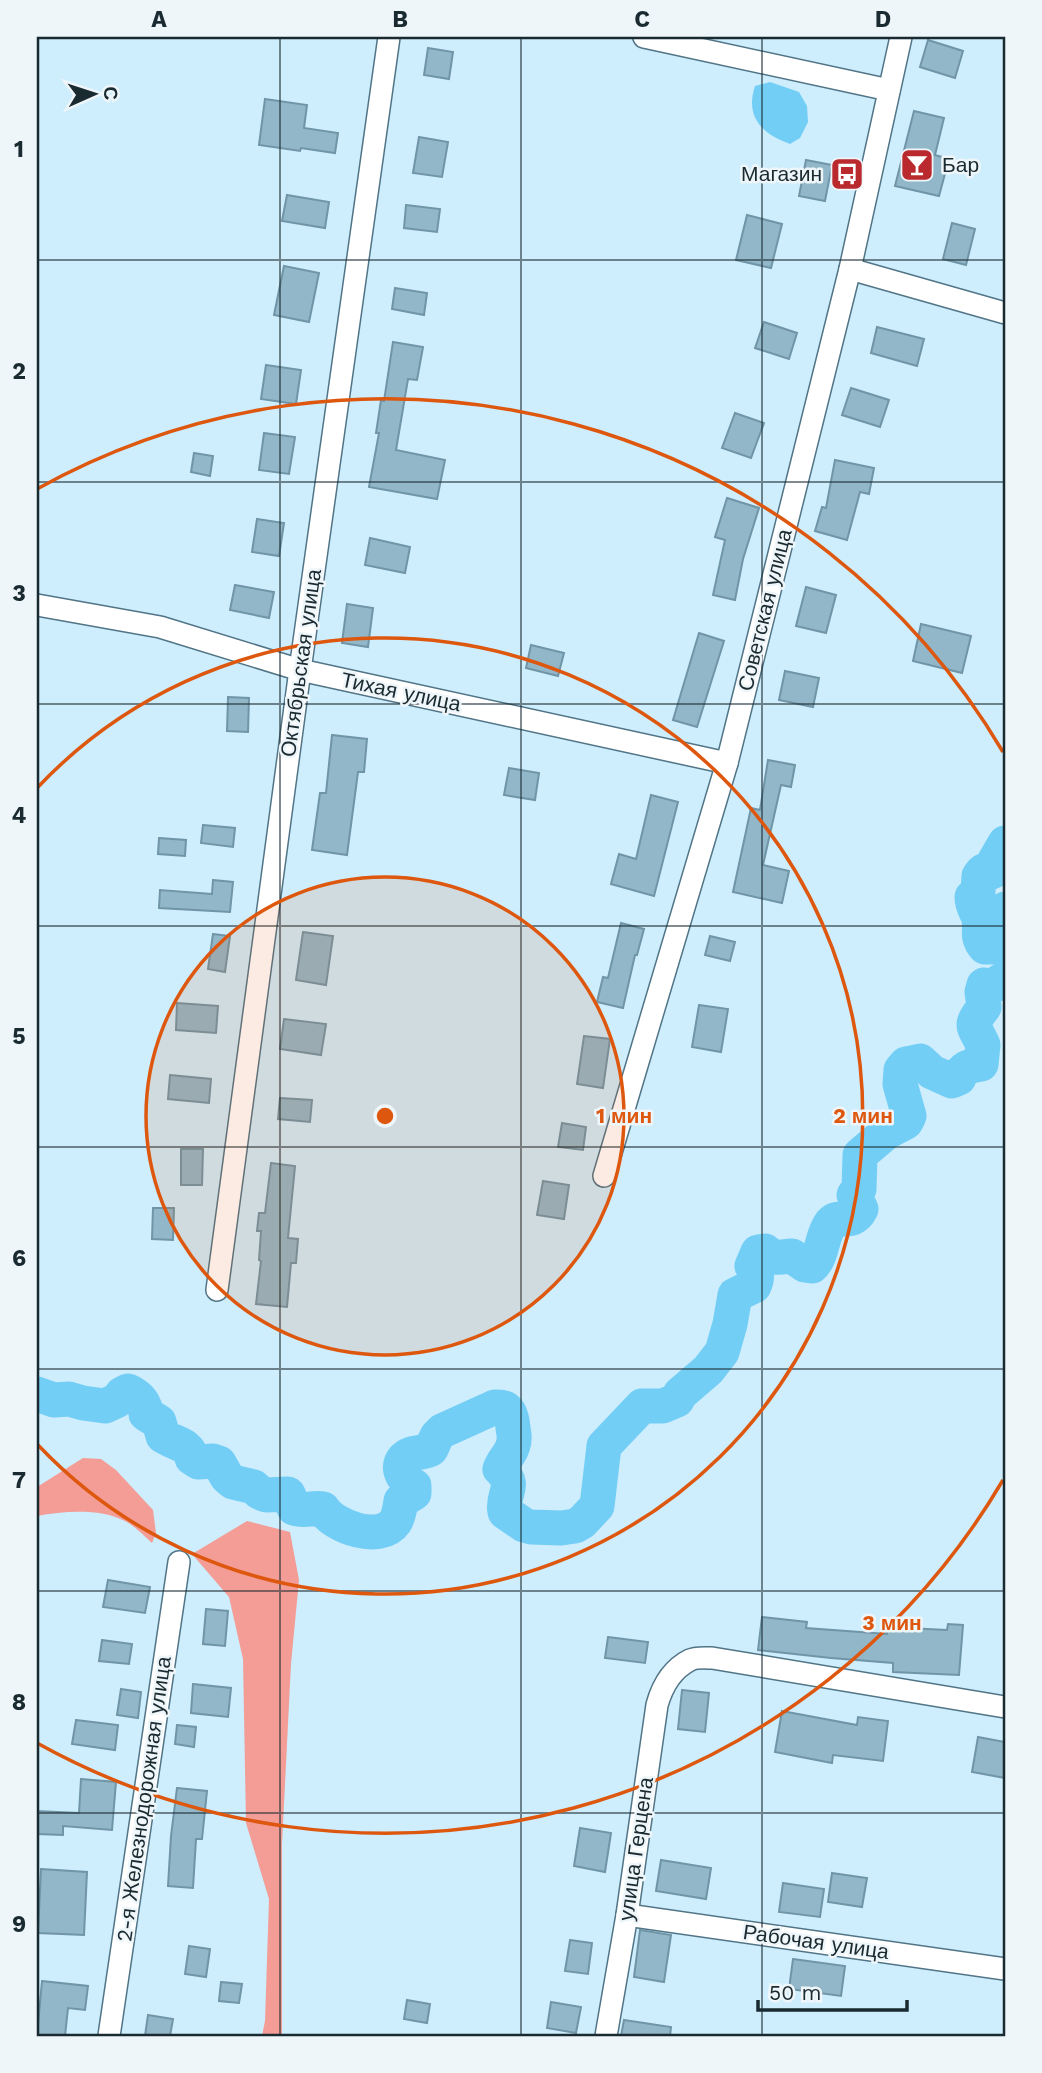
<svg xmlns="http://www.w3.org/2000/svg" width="1042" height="2073" viewBox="0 0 1042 2073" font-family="'Work Sans',sans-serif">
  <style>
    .forest { fill: #f39d96 }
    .water { fill: #73cef6 }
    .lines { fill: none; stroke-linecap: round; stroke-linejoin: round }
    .river { stroke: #73cef6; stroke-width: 35 }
    .building { fill: #91b7c9; stroke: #7095a7; stroke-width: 2 }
    .street-casing { stroke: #517586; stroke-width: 24 }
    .street { stroke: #fff; stroke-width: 21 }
    .grid { fill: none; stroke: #1a2a31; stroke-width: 2; stroke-opacity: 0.55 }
    .ring { fill: none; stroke: #de570e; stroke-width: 3.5 }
    .labels { text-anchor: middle; stroke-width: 5; stroke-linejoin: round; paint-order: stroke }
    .poi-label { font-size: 21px; fill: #1a2a31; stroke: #eff6fa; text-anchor: start }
    .street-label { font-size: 21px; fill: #1a2a31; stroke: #eff6fa }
    .centre { fill: #de570e; stroke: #eff6fa; stroke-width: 3.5 }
    .ring-label { font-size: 21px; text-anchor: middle; font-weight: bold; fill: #de570e; stroke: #eff6fa; stroke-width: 5; stroke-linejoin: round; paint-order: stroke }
    .neatline { fill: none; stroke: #1a2a31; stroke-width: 2.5 }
    .grid-label { font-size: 23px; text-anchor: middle; font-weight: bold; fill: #1a2a31 }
  </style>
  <rect width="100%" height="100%" fill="#ceedfd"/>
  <g class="forest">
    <path d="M83,1458l18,1 15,11 37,40 3,23 -4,10c-8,-7 -17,-17 -27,-22 -25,-13 -61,-10 -88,-5v-29z"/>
    <polygon points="247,1521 290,1532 299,1580 291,1664 282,1844 282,2036 262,2036 265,2021 269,1899 246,1823 243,1659 229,1597 192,1554"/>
  </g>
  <path class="water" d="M770,82l29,10 8,14 1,16 -8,16 -10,6c-29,-10 -45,-28 -35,-58z"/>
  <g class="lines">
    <g class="river">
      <path d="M1005,843l-11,19 2,8 -7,3 -6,-2 -4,5 -1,16 -6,5c0,10 5,14 7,22 2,12 -3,18 6,28h8l2,-8 -3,-16 4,-6 9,-8"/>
      <path d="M37,1394l17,6 15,-1 14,4 22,3 13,-6 4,-6 6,-3c11,5 17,11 18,23l13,8 4,14c12,8 25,7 29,22l6,4 15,-1 6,2 8,14 6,5 21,5 5,5 7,3 22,-1 6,14c10,4 18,-1 29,1 11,18 57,34 72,13 4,-6 5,-15 6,-21l13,-8v-7c-12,-6 -21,-23 -5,-31 7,-3 15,-2 22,-6l6,-13 5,-5 53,-24c14,-1 17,8 18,21 1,6 2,12 0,17 -2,9 -10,15 -13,24 18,18 1,24 5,43l19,13 7,2 30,1 14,-2 7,-4 15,-16 7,-60 38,-40h21l14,-6 3,-6 28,-24 14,-18 8,-28 5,-29 19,-9c4,-8 3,-12 -2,-20l6,-14 7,-1c10,9 15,6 27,5l13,9 7,1c11,-10 9,-30 19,-43 9,-10 21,4 30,-14l-7,-14 5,-6 1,-34 27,-23 19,-10 3,-6 -9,-32 1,-14 5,-6 14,-3 12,11 20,9 7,-3c3,-11 11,-12 22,-14l2,-19c-9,-20 -15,-18 1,-38l-2,-15 2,-7 7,2 13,-8 1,2"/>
    </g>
  </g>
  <g class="building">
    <polygon points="928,40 963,51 955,78 920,67"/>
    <polygon points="428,48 453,52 449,79 424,75"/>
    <polygon points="265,99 307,105 304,128 338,133 335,153 301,148 300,151 259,145"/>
    <polygon points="914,111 944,118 935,155 949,159 939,196 895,186"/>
    <polygon points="419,137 448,142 442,177 413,173"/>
    <polygon points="806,160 832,165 825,201 799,196"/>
    <polygon points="287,195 329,202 325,228 282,221"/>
    <polygon points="406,205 440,209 437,232 404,228"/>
    <polygon points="747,215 782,224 771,268 736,260"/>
    <polygon points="952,223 975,229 966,265 943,259"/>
    <polygon points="284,266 319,273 309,322 274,315"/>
    <polygon points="395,288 427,293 424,315 392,309"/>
    <polygon points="764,322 797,333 789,359 755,348"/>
    <polygon points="877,327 924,339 917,366 871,353"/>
    <polygon points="393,342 423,347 417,380 408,379 396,450 445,460 437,499 369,487 379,433 376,433 381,400 384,401"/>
    <polygon points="266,365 301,370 296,404 261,399"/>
    <polygon points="851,388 889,400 880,427 842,415"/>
    <polygon points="735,413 764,423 751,458 722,448"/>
    <polygon points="264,433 295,437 289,474 259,470"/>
    <polygon points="194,453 213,456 210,476 191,472"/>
    <polygon points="835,460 874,468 869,494 860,492 847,540 815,531 822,507 826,508"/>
    <polygon points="727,498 759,508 743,559 735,600 713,595 725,540 715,537"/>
    <polygon points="257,519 284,523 279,556 252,552"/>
    <polygon points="370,538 410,547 405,573 365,565"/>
    <polygon points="235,585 274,592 269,618 230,610"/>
    <polygon points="806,587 836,595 826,633 796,626"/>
    <polygon points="347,604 373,608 368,647 342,643"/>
    <polygon points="921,624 971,636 962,673 913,661"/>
    <polygon points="699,633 724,641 697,727 673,720"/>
    <polygon points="531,645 564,653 558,676 526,668"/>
    <polygon points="785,671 819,678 813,707 779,700"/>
    <polygon points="228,697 249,698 248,732 227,731"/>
    <polygon points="332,735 367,739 364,772 358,772 347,855 312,850 320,793 326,793"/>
    <polygon points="768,760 795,765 791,787 781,785 763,865 789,871 782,903 733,892 751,808 760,810"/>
    <polygon points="509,768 539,773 535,800 504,795"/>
    <polygon points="651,795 678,802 654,896 611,884 619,854 636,859"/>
    <polygon points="203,825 235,828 233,847 201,843"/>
    <polygon points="159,838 186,840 185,856 158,854"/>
    <polygon points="213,880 233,882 230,912 159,908 160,890 212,894"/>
    <polygon points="621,923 644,929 637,955 635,955 623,1008 597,1002 603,977 608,978"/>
    <polygon points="303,932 333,936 326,985 296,980"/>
    <polygon points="213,934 230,936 225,972 208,969"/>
    <polygon points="710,936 735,942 730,961 705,955"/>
    <polygon points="177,1003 218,1006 216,1033 176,1030"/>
    <polygon points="699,1005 728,1009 721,1052 692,1047"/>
    <polygon points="284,1019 326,1024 321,1055 280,1049"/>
    <polygon points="584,1036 610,1039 603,1088 577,1084"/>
    <polygon points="170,1075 211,1079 209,1103 168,1099"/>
    <polygon points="280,1098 312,1100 310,1122 278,1119"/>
    <polygon points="562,1123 586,1127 583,1150 558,1147"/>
    <polygon points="181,1149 203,1149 202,1185 181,1185"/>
    <polygon points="271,1163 295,1166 288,1238 298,1239 296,1263 291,1263 287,1307 256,1304 261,1261 259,1260 261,1231 257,1231 259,1213 265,1213"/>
    <polygon points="543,1181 569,1185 564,1219 537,1215"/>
    <polygon points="153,1208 174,1208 173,1240 152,1239"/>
    <polygon points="108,1580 150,1587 145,1613 103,1607"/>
    <polygon points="206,1609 228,1611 225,1646 203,1644"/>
    <polygon points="762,1617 807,1622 806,1628 887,1634 888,1627 947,1630 948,1624 963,1625 959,1675 893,1672 893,1663 831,1658 758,1650"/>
    <polygon points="608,1637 648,1642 645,1663 605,1658"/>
    <polygon points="102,1640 132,1644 129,1664 99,1661"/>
    <polygon points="193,1684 231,1688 228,1717 191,1713"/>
    <polygon points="121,1689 141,1692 138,1718 117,1715"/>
    <polygon points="682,1690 709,1693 705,1732 678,1729"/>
    <polygon points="782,1711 857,1725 858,1717 888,1721 883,1761 833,1755 832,1763 775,1752"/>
    <polygon points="76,1720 118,1725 115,1750 72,1744"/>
    <polygon points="177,1725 196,1727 194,1747 175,1744"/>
    <polygon points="978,1737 1005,1742 1005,1778 972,1772"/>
    <polygon points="81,1779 116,1782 112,1830 63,1826 63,1835 37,1834 37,1811 79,1813"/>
    <polygon points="177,1788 207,1791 202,1839 196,1839 193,1888 168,1886 171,1836"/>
    <polygon points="580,1828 611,1833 605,1872 574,1866"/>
    <polygon points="661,1860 711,1868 706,1899 656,1891"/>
    <polygon points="41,1869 87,1872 84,1935 38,1933"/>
    <polygon points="832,1873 867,1878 862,1907 828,1902"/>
    <polygon points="783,1883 824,1889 820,1917 779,1912"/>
    <polygon points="640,1930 671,1935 664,1982 634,1977"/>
    <polygon points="570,1940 592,1943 588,1974 565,1971"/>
    <polygon points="189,1946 210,1949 206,1977 185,1974"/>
    <polygon points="793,1959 845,1966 841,1996 789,1989"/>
    <polygon points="42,1981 88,1986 85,2010 68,2008 65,2036 37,2036"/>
    <polygon points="221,1982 242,1984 239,2003 219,2001"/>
    <polygon points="407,2000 430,2004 427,2023 404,2019"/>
    <polygon points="551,2002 581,2007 576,2033 547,2028"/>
    <polygon points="148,2015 173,2019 170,2036 145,2036"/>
    <polygon points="624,2020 671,2027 670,2036 621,2036"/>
  </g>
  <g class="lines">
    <defs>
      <g id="street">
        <polyline points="644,37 889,90"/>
        <polyline points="850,269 1005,313"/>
        <polyline points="37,605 160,627 300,670 727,763"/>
        <polyline points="604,1176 727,763 850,269 901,37"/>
        <polyline points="217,1290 300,670 389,37"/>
        <polyline points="627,1915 1005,1969"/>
        <polyline points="109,2036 179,1562"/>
        <path d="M606,2036l21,-121 30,-210c5,-18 15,-36 33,-45 6,-3 15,-2 22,-2l293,49"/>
      </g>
    </defs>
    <use href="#street" class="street-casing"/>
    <use href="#street" class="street"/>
  </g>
  <path class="grid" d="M280,37v1999M521,37v1999M762,37v1999M37,260h968M37,482h968M37,704h968M37,926h968M37,1147h968M37,1369h968M37,1591h968M37,1813h968"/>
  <circle cx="385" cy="1116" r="239" fill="#de570e" fill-opacity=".12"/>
  <g class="ring">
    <circle cx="385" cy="1116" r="239"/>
    <path d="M38 787A478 478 0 1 1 38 1445"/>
    <path d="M1003 1480A717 717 0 0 1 37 1743M37 489A717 717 0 0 1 1003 752"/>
  </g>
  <defs>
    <symbol id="bar-square" viewBox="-11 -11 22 22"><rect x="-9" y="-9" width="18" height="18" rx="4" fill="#b9292d" stroke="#eff6fa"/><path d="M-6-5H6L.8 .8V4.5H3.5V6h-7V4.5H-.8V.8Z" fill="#fff"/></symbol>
    <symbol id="bus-square" viewBox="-11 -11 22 22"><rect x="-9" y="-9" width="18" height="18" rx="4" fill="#b9292d" stroke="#eff6fa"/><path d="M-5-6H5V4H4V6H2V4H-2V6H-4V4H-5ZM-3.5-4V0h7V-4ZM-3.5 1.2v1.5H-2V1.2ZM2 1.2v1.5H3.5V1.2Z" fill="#fff"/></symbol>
  </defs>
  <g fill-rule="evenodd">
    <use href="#bar-square" x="898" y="146" width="38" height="38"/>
    <use href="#bus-square" x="828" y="155" width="38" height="38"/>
  </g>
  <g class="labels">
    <g class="poi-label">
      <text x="942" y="172">Бар</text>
      <text x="822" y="181" text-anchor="end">Магазин</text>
    </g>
    <g class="street-label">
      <text transform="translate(765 610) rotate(-76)" y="7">Советская улица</text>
      <text transform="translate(301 663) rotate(-82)" y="7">Октябрьская улица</text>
      <text transform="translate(401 692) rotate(12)" y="7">Тихая улица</text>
      <text transform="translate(144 1799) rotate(-82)" y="7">2-я Железнодорожная улица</text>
      <text transform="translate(636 1849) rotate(-82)" y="7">улица Герцена</text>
      <text transform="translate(816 1942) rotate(8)" y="7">Рабочая улица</text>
    </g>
  </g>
  <circle cx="385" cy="1116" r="10" class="centre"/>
  <g class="ring-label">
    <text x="624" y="1123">1 мин</text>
    <text x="863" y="1123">2 мин</text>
    <text x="892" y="1630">3 мин</text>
  </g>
  <rect width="1042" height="2073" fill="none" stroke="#eff6fa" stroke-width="77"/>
  <g transform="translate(94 94) rotate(87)" stroke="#eff6fa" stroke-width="5" paint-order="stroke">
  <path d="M0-5L12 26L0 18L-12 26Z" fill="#1a2a31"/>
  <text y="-10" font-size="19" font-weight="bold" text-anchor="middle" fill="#1a2a31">С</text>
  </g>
  <path d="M758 2000v10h149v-10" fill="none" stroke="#1a2a31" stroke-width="3.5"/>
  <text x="769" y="2000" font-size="21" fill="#1a2a31" stroke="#eff6fa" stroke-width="5" paint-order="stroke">50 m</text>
  <rect x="38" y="38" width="966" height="1997" class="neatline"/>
  <g class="grid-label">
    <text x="159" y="27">A</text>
    <text x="400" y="27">B</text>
    <text x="642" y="27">C</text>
    <text x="883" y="27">D</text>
    <text x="19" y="157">1</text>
    <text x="19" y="379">2</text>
    <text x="19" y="601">3</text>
    <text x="19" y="823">4</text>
    <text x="19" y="1044">5</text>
    <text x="19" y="1266">6</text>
    <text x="19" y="1488">7</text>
    <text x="19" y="1710">8</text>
    <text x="19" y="1932">9</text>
  </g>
</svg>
